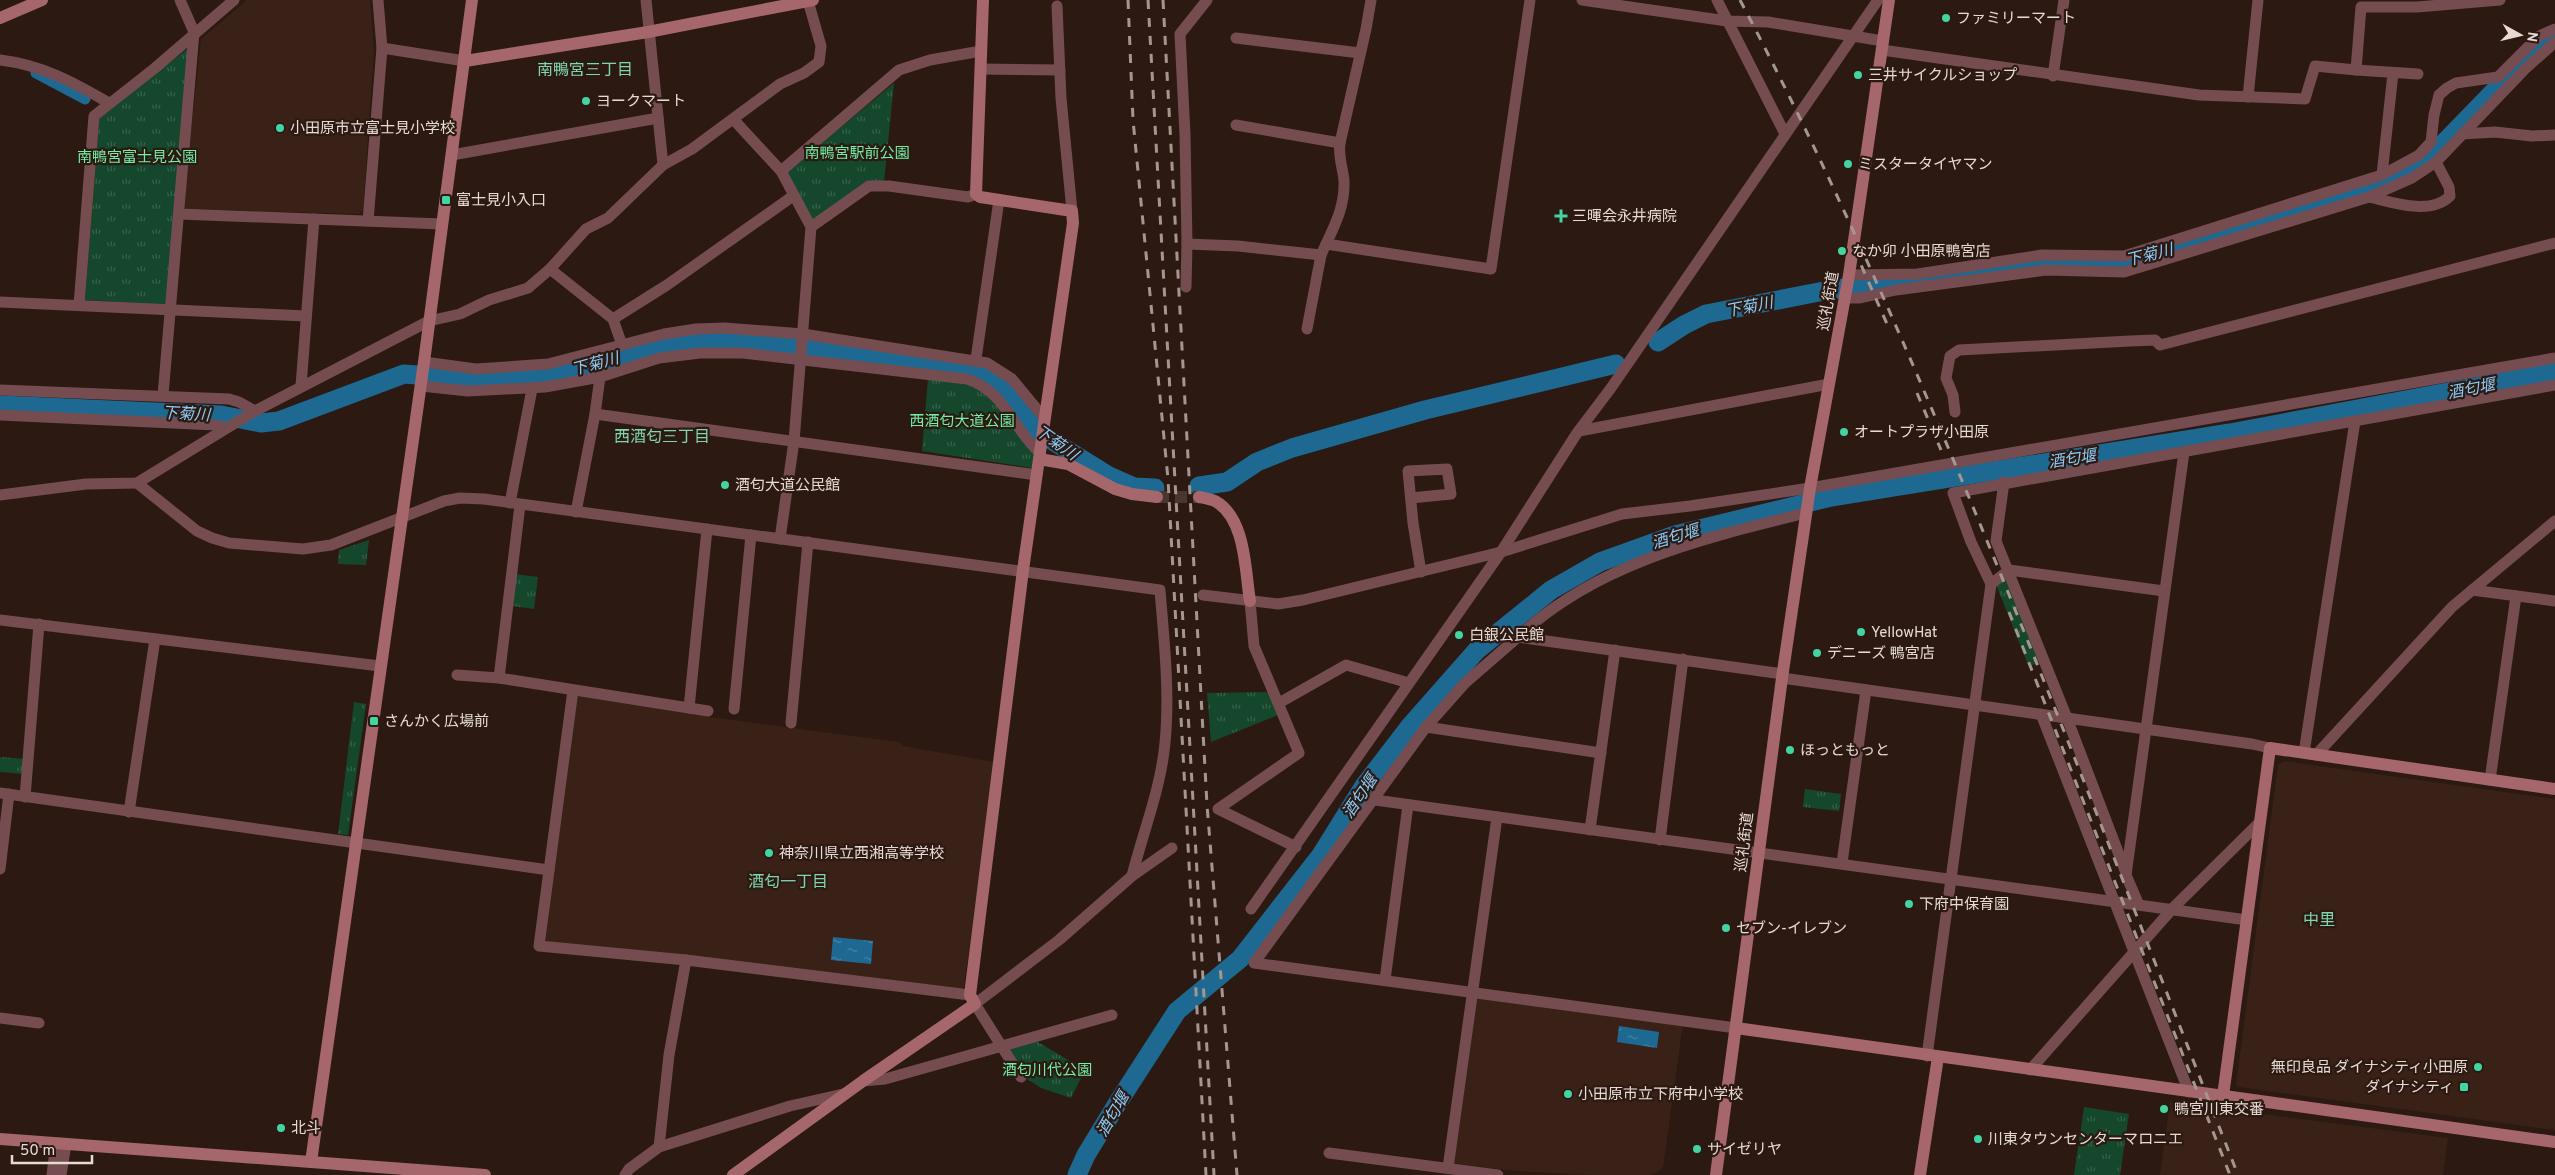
<svg xmlns="http://www.w3.org/2000/svg" width="2555" height="1175" viewBox="0 0 2555 1175" font-family="Overpass,'Noto Sans JP',sans-serif">
  <style>
    .built { fill: #392117 }
    .park { fill: url(#park-tufts) }
    .water { fill: url(#water-ripples) }
    .lines { fill: none; stroke-linecap: round; stroke-linejoin: round }
    .canal { stroke: #1d6992; stroke-width: 11 }
    .river { stroke: #1d6992; stroke-width: 19 }
    .secondary-tunnel { stroke: #48362f; stroke-width: 12; stroke-dasharray: 12 6; stroke-linecap: butt }
    .street { stroke: #754d50; stroke-width: 11 }
    .secondary { stroke: #a6676c; stroke-width: 12 }
    .rail { stroke: #a59690; stroke-width: 3; stroke-dasharray: 9 9; stroke-linecap: butt }
    .poi-dot { fill: #42d4a1; stroke: #2c1912; stroke-width: 2 }
    .labels { text-anchor: middle; stroke-width: 4.5; stroke-linejoin: round; paint-order: stroke }
    .poi-label { font-size: 15px; fill: #e7dad5; stroke: #2c1912; text-anchor: start }
    .park-label { font-size: 15px; fill: #72eea6; stroke: #2c1912 }
    .street-label { font-size: 15px; fill: #e7dad5; stroke: #2c1912 }
    .neighbourhood-label { font-size: 16px; fill: #7fd6b1; stroke: #2c1912 }
    .water-label { font-size: 16px; font-style: italic; fill: #8accf7; stroke: #2c1912 }
  </style>
  <defs>
    <pattern id="park-tufts" width="24" height="20" patternUnits="userSpaceOnUse" patternTransform="scale(1.25)"><rect width="24" height="20" fill="#15472c"/><path d="M3 7l-1-3M5 7V3M7 7l1-3M15 17l-1-3M17 17v-4M19 17l1-3" fill="none" stroke="#37614a"/></pattern>
    <pattern id="water-ripples" width="26" height="14" patternUnits="userSpaceOnUse" patternTransform="scale(1.25)"><rect width="26" height="14" fill="#1d6992"/><path d="M2 4q2-2 4 0t4 0M15 11q2-2 4 0t4 0" fill="none" stroke="#4985a5"/></pattern>
  </defs>
  <rect width="100%" height="100%" fill="#2c1912"/>
  <g class="built">
    <polygon points="247,0 370,0 374,51 363,210 359,214 187,209 183,206 201,39"/>
    <polygon points="577,694 702,716 899,742 903,746 994,762 964,987 962,989 545,945 574,697"/>
    <polygon points="2284,761 2555,799 2555,1130 2239,1087 2236,1085 2278,765"/>
    <polygon points="1475,997 1683,1024 1663,1168 1651,1175 1595,1175 1515,1171 1453,1163"/>
    <polygon points="2170,1102 2448,1138 2443,1175 2160,1175"/>
  </g>
  <g class="park">
    <polygon points="188,48 166,305 85,300 99,119"/>
    <polygon points="894,83 884,182 812,221 787,172"/>
    <polygon points="928,379 970,385 992,397 1035,457 1033,468 922,451"/>
    <polygon points="369,540 366,565 338,564 339,550"/>
    <polygon points="2008,573 2042,660 2029,667 1995,582"/>
    <polygon points="515,574 538,577 534,609 512,606"/>
    <polygon points="1270,692 1278,715 1211,742 1207,693"/>
    <polygon points="354,702 366,704 348,835 338,834"/>
    <polygon points="0,757 26,759 24,774 0,772"/>
    <polygon points="1805,789 1841,794 1839,811 1803,807"/>
    <polygon points="1026,1035 1085,1070 1071,1098 1041,1088 1024,1077 1003,1042"/>
    <polygon points="2084,1107 2129,1114 2120,1175 2074,1175"/>
  </g>
  <g class="water">
    <polygon points="833,937 873,941 871,964 831,960"/>
    <polygon points="1619,1026 1659,1032 1657,1048 1617,1042"/>
  </g>
  <g class="lines">
    <polyline class="canal" points="36,73 85,99"/>
    <g class="river">
      <polyline points="1658,342 1684,325 1706,314 1829,290 2033,263 2072,261 2109,264 2133,262 2389,181 2407,173 2431,156 2539,45 2555,35"/>
      <polyline points="0,405 221,415 261,423 279,421 404,374 453,378 528,377 577,369 664,344 699,339 770,342 975,371 993,379 1005,389 1034,428 1048,438 1109,476 1134,487 1155,488"/>
      <polyline points="1199,486 1227,482 1257,462 1292,448 1425,410 1616,364"/>
      <polyline points="1077,1175 1086,1155 1117,1104 1177,1011 1240,959 1321,855 1364,786 1410,726 1477,650 1551,590 1600,562 1675,535 1831,497 2230,433 2555,372"/>
    </g>
    <polyline class="secondary-tunnel" points="1157,497 1199,497"/>
    <g class="street">
      <polyline points="646,0 663,165"/>
      <path d="M1207,0l-27,34 5,101 2,109 51,2 83,9c11,-25 24,-45 23,-74 -1,-13 -6,-24 -4,-38l26,-114 5,-29"/>
      <polyline points="1582,0 1727,21 1768,22 1883,41"/>
      <polyline points="1717,0 1785,134"/>
      <polyline points="1057,6 1061,98 1072,211"/>
      <polyline points="1236,38 1360,53"/>
      <polyline points="382,48 465,61"/>
      <polyline points="1882,50 2199,95 2305,99 2315,66 2356,70 2361,7 2417,7 2500,0"/>
      <path d="M0,60c42,5 73,22 109,43"/>
      <polyline points="981,69 1060,70"/>
      <polyline points="2356,70 2418,74"/>
      <polyline points="2053,76 2064,0"/>
      <polyline points="2248,97 2258,0"/>
      <polyline points="733,119 781,171 811,227 794,441 780,539"/>
      <polyline points="1236,125 1340,143"/>
      <polyline points="2462,134 2495,132 2532,136 2555,135"/>
      <polyline points="452,155 658,118"/>
      <polyline points="781,171 899,70 930,60 981,51"/>
      <polyline points="2382,175 2393,73"/>
      <path d="M2369,197c22,5 62,19 81,-1l-1,-9 -13,-25"/>
      <polyline points="179,214 442,224"/>
      <polyline points="368,221 382,48 378,0"/>
      <polyline points="811,227 869,186 889,186 968,197 976,194"/>
      <polyline points="1326,244 1491,269 1530,0"/>
      <polyline points="550,269 613,319 667,285 793,196"/>
      <polyline points="1849,275 1918,274 2042,255 2124,256 2382,175 2419,155 2431,142 2434,115 2439,95 2447,88 2456,83 2498,77 2539,36 2555,29"/>
      <polyline points="1186,287 1187,244"/>
      <polyline points="1845,298 1860,298 1896,290 2046,270 2124,272 2369,197 2412,178 2436,162 2525,69 2555,42"/>
      <polyline points="0,302 306,316"/>
      <polyline points="79,305 94,116 155,68 234,0"/>
      <polyline points="613,319 622,345"/>
      <polyline points="1307,329 1321,255"/>
      <polyline points="976,359 999,200"/>
      <polyline points="424,362 476,369 548,364 664,334 696,329 724,328 803,334 987,363 1012,379 1045,419"/>
      <polyline points="301,386 314,219"/>
      <path d="M421,386l47,5 77,-4 55,-10 59,-19 41,-5h43l224,26c38,12 46,50 73,74"/>
      <polyline points="0,390 229,399 239,402 255,411"/>
      <polyline points="163,395 194,32 180,0"/>
      <polyline points="1955,412 1953,395 1946,378 1950,356 1959,350 2130,341 2155,340 2160,345 2555,243"/>
      <polyline points="595,414 600,377"/>
      <polyline points="0,415 216,425 226,428"/>
      <polyline points="1579,431 1829,384"/>
      <polyline points="2004,482 1996,541 2067,718 2126,873"/>
      <path d="M137,483l60,48 15,7 17,5 74,6 28,-4 113,-44 16,-3 24,1 676,91c4,50 10,102 5,153 -4,45 -22,89 -33,133"/>
      <polyline points="0,495 86,484 137,483 255,411 429,321 460,314 489,300 528,288 550,269 586,229 608,218 663,165 692,149 780,84 804,73 819,62 821,46 808,1"/>
      <polyline points="1411,498 1451,494 1447,469 1408,471 1413,523 1421,572"/>
      <polyline points="510,503 532,389"/>
      <polyline points="576,512 595,414 1037,475"/>
      <polyline points="1991,584 2009,570 2164,591"/>
      <polyline points="2472,590 2555,601"/>
      <polyline points="1203,595 1278,604 1303,600 1501,552 1622,514 1690,506 1810,488 2555,358"/>
      <polyline points="1250,601 1254,646 1299,753 1218,809 1296,847"/>
      <polyline points="0,620 380,666"/>
      <path d="M1518,637c78,-74 187,-99 288,-124"/>
      <polyline points="457,675 499,678 520,505"/>
      <polyline points="499,678 708,711"/>
      <polyline points="1782,678 2252,744 2270,748"/>
      <polyline points="573,690 539,946 686,960 669,1055 659,1147"/>
      <polyline points="1279,703 1346,665 1409,683"/>
      <polyline points="689,708 707,529"/>
      <polyline points="734,709 751,535"/>
      <polyline points="2041,714 2189,1092"/>
      <polyline points="791,723 808,542"/>
      <polyline points="1426,727 1601,753"/>
      <polyline points="2304,753 2355,421"/>
      <polyline points="2316,755 2452,607 2555,521"/>
      <polyline points="2490,780 2516,596"/>
      <polyline points="0,793 549,870"/>
      <polyline points="25,797 39,624"/>
      <polyline points="1375,800 2247,920"/>
      <polyline points="129,812 155,639"/>
      <polyline points="1590,830 1615,650"/>
      <polyline points="1660,840 1683,659"/>
      <polyline points="1842,863 1866,690"/>
      <polyline points="0,869 9,794"/>
      <polyline points="2138,903 2126,875 2184,452"/>
      <polyline points="1251,909 1501,552 1577,433 1611,388 1878,0"/>
      <polyline points="686,960 970,995"/>
      <polyline points="1385,980 1408,805"/>
      <polyline points="0,1018 39,1023"/>
      <polyline points="1736,1028 1254,963 1426,727 1465,683 1518,637 1783,674"/>
      <polyline points="1927,1056 1991,584 1971,542 1953,493 2555,385"/>
      <polyline points="2030,1070 2173,908 2260,822"/>
      <polyline points="1021,1077 975,1004 1059,940 1132,876 1172,848"/>
      <polyline points="863,1081 885,1079 1112,1015"/>
      <polyline points="1329,1153 1498,1175"/>
      <polyline points="1448,1168 1497,817"/>
      <polyline points="52,1175 56,1143"/>
      <polyline points="61,1175 66,1144"/>
      <polyline points="625,1175 629,1169 659,1147 790,1106 843,1094"/>
    </g>
    <g class="secondary">
      <polyline points="0,18 42,0"/>
      <polyline points="465,61 648,32 813,0"/>
      <polyline points="1039,459 1068,464 1115,489 1132,494 1157,497"/>
      <path d="M1199,497c5,1 11,2 16,4 31,17 30,70 35,100"/>
      <polyline points="1736,1028 2555,1142"/>
      <polyline points="2223,1096 2270,748 2555,789"/>
      <polyline points="0,1139 485,1175"/>
      <polyline points="311,1162 424,362 472,0"/>
      <polyline points="733,1175 863,1081 975,1004 970,995 1023,570 1073,223 1072,211 980,197 976,194 983,0"/>
      <polyline points="1716,1175 1782,678 1810,488 1849,275 1889,0"/>
      <polyline points="1920,1175 1938,1057"/>
    </g>
    <g class="rail">
      <polyline points="1128,0 1133,120 1168,479 1206,1175"/>
      <polyline points="1148,0 1214,1175"/>
      <polyline points="1163,0 1207,805 1237,1175"/>
      <path d="M1740,0c85,161 158,327 228,495 94,226 181,453 270,680"/>
      <polyline points="1854,249 1887,324"/>
      <polyline points="1917,393 1941,450"/>
      <polyline points="2009,612 2230,1175"/>
    </g>
  </g>
  <g class="poi-dot">
    <circle cx="1946" cy="18" r="5"/>
    <circle cx="1858" cy="75" r="5"/>
    <circle cx="586" cy="101" r="5"/>
    <circle cx="280" cy="128" r="5"/>
    <circle cx="1848" cy="164" r="5"/>
    <rect x="441" y="195" width="10" height="10" rx="2.5"/>
    <path d="M1558.5 208.5h5v5h5v5h-5v5h-5v-5h-5v-5h5z"/>
    <circle cx="1842" cy="251" r="5"/>
    <circle cx="1844" cy="432" r="5"/>
    <circle cx="725" cy="485" r="5"/>
    <circle cx="1861" cy="632" r="5"/>
    <circle cx="1459" cy="635" r="5"/>
    <circle cx="1817" cy="653" r="5"/>
    <rect x="369" y="716" width="10" height="10" rx="2.5"/>
    <circle cx="1790" cy="750" r="5"/>
    <circle cx="769" cy="853" r="5"/>
    <circle cx="1909" cy="904" r="5"/>
    <circle cx="1726" cy="928" r="5"/>
    <circle cx="2478" cy="1067" r="5"/>
    <rect x="2459" y="1082" width="10" height="10" rx="2.5"/>
    <circle cx="1568" cy="1094" r="5"/>
    <circle cx="2164" cy="1109" r="5"/>
    <circle cx="281" cy="1128" r="5"/>
    <circle cx="1978" cy="1139" r="5"/>
    <circle cx="1697" cy="1149" r="5"/>
  </g>
  <g class="labels">
    <g class="poi-label">
      <text x="1956" y="23">ファミリーマート</text>
      <text x="1868" y="80">三井サイクルショップ</text>
      <text x="596" y="106">ヨークマート</text>
      <text x="290" y="133">小田原市立富士見小学校</text>
      <text x="1858" y="169">ミスタータイヤマン</text>
      <text x="456" y="205">富士見小入口</text>
      <text x="1572" y="221">三暉会永井病院</text>
      <text x="1852" y="256">なか卯 小田原鴨宮店</text>
      <text x="1854" y="437">オートプラザ小田原</text>
      <text x="735" y="490">酒匂大道公民館</text>
      <text x="1871" y="637">YellowHat</text>
      <text x="1469" y="640">白銀公民館</text>
      <text x="1827" y="658">デニーズ 鴨宮店</text>
      <text x="384" y="726">さんかく広場前</text>
      <text x="1800" y="755">ほっともっと</text>
      <text x="779" y="858">神奈川県立西湘高等学校</text>
      <text x="1919" y="909">下府中保育園</text>
      <text x="1736" y="933">セブン-イレブン</text>
      <text x="2468" y="1072" text-anchor="end">無印良品 ダイナシティ小田原</text>
      <text x="2454" y="1092" text-anchor="end">ダイナシティ</text>
      <text x="1578" y="1099">小田原市立下府中小学校</text>
      <text x="2174" y="1114">鴨宮川東交番</text>
      <text x="291" y="1133">北斗</text>
      <text x="1988" y="1144">川東タウンセンターマロニエ</text>
      <text x="1707" y="1154">サイゼリヤ</text>
    </g>
    <g class="park-label">
      <text x="857" y="158">南鴨宮駅前公園</text>
      <text x="137" y="162">南鴨宮富士見公園</text>
      <text x="962" y="426">西酒匂大道公園</text>
      <text x="1047" y="1075">酒匂川代公園</text>
    </g>
    <g class="street-label">
      <text transform="translate(1828 301) rotate(-80)" y="5">巡礼街道</text>
      <text transform="translate(1744 842) rotate(-83)" y="5">巡礼街道</text>
    </g>
    <g class="neighbourhood-label">
      <text x="585" y="75">南鴨宮三丁目</text>
      <text x="662" y="442">西酒匂三丁目</text>
      <text x="788" y="887">酒匂一丁目</text>
      <text x="2319" y="925">中里</text>
    </g>
    <g class="water-label">
      <text transform="translate(2149 254) rotate(-14)" y="6">下菊川</text>
      <text transform="translate(1749 306) rotate(-11)" y="6">下菊川</text>
      <text transform="translate(595 363) rotate(-15)" y="6">下菊川</text>
      <text transform="translate(2471 388) rotate(-11)" y="6">酒匂堰</text>
      <text transform="translate(186 413) rotate(3)" y="6">下菊川</text>
      <text transform="translate(1057 442) rotate(35)" y="6">下菊川</text>
      <text transform="translate(2072 458) rotate(-9)" y="6">酒匂堰</text>
      <text transform="translate(1675 536) rotate(-17)" y="6">酒匂堰</text>
      <text transform="translate(1359 796) rotate(-56)" y="6">酒匂堰</text>
      <text transform="translate(1112 1114) rotate(-60)" y="6">酒匂堰</text>
    </g>
  </g>
  <g transform="translate(2520 35) rotate(98)" stroke="#2c1912" stroke-width="4" paint-order="stroke">
  <path d="M0-4L9 19L0 12L-9 19Z" fill="#e7dad5"/>
  <text y="-8" font-size="14" font-weight="bold" text-anchor="middle" fill="#e7dad5">N</text>
  </g>
  <path d="M12 1155v8h80v-8" fill="none" stroke="#e7dad5" stroke-width="2.5"/>
  <text x="20" y="1155" font-size="15" fill="#e7dad5" stroke="#2c1912" stroke-width="4" paint-order="stroke">50 m</text>
</svg>
